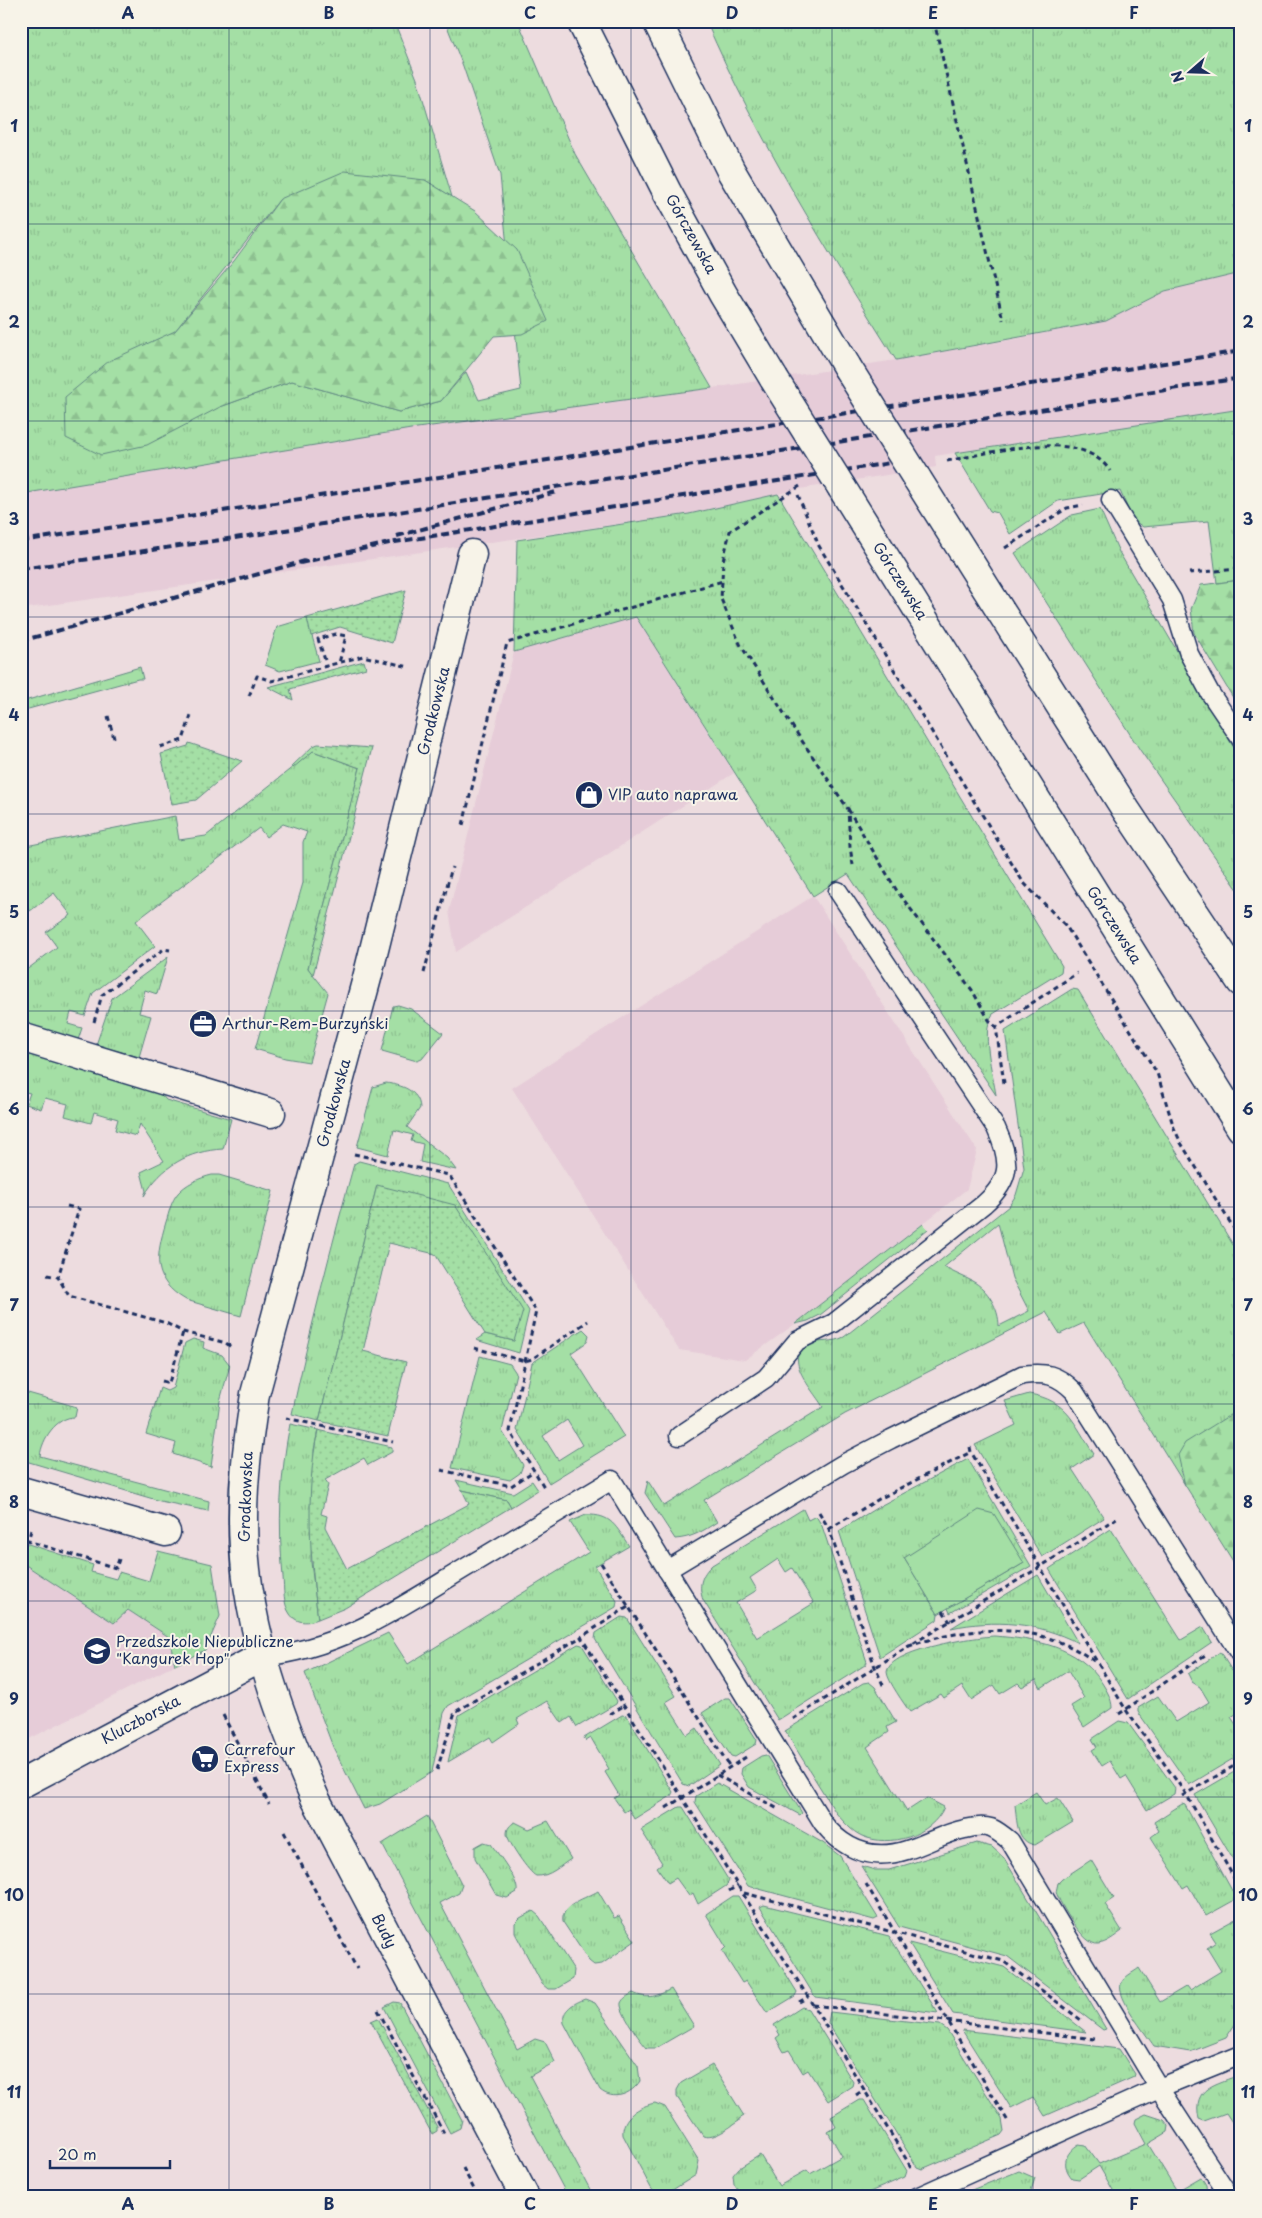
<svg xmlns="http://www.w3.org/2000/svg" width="1262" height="2218" viewBox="0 0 1262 2218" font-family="'Playpen Sans',sans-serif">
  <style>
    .built { fill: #e6ccd8 }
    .grass { fill: url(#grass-tufts); stroke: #608782; fill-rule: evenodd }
    .forest { fill: url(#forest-firs); stroke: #608782 }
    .park { fill: #a4dfa5; stroke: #608782 }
    .garden { fill: url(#garden-dots); stroke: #608782 }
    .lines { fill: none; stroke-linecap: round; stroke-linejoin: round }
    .lane-casing { stroke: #1b2f5e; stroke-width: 21 }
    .street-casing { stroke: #1b2f5e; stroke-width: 31 }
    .secondary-casing { stroke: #1b2f5e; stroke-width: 31 }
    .path { stroke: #1b2f5e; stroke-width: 3; stroke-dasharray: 5 4; stroke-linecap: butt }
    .lane { stroke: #f7f3e8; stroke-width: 18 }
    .street { stroke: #f7f3e8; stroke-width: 28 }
    .secondary { stroke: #f7f3e8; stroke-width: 28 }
    .rail { stroke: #1b2f5e; stroke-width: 4; stroke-dasharray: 8 4; stroke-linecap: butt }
    .secondary-bridge-casing { stroke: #1b2f5e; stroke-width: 31; stroke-linecap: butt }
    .secondary-bridge { stroke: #f7f3e8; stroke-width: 28 }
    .grid { fill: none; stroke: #1b2f5e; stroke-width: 1; stroke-opacity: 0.55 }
    .labels { text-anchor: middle; stroke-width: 4; stroke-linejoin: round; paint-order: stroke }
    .street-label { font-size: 15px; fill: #1b2f5e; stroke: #f7f3e8 }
    .poi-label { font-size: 15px; fill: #1b2f5e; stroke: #f7f3e8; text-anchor: start }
    .neatline { fill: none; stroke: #1b2f5e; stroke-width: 2 }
    .grid-label { font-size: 16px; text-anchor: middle; font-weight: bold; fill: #1b2f5e }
  </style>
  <defs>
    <pattern id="grass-tufts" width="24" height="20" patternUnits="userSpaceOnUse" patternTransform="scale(1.25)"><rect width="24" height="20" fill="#a4dfa5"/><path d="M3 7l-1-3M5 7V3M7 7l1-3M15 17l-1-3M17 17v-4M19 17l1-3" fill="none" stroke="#8dc090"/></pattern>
    <pattern id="forest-firs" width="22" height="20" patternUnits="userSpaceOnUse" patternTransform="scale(1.25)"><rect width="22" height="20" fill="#a4dfa5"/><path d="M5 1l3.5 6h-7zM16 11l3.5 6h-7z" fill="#8dc090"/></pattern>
    <pattern id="garden-dots" width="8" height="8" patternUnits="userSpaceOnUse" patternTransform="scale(1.25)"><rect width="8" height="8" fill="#a4dfa5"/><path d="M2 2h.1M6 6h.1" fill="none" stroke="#8dc090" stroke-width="1.8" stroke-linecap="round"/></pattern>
  </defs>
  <rect width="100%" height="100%" fill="#eddcdf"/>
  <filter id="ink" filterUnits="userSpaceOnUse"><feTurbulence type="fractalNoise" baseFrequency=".02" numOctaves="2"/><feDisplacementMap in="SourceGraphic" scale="10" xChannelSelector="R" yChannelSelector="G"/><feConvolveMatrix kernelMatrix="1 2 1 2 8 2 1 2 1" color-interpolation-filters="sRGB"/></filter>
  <g filter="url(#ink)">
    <g class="built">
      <polygon points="1241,273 1241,409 935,456 936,467 800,489 689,514 21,609 21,494 417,428 712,388 896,360 1015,339 1106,321 1165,291"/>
      <polygon points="636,617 734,773 456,952 449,911 514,652"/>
      <polygon points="813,896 977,1150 967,1189 795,1324 745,1360 679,1350 512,1088"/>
      <polygon points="21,1562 114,1623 128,1610 169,1637 175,1665 21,1743"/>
    </g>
    <g class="grass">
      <polygon points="21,21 394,21 417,79 452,197 425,180 280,199 175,331 220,407 292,381 399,412 441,401 466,372 479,400 521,390 500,175 463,66 445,21 518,21 575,154 712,388 417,428 21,494"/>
      <path d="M706,21h535v252l-76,18 -59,30 -210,39c-69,-109 -138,-220 -190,-339z"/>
      <polygon points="1241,409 1241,580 1217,583 1209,521 1143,527 1133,520 1120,491 1058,501 1010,534 998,513 990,511 955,453"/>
      <path d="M778,494l284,472 -1,6 -68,42c-13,17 0,60 3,81l-148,-221 -35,22 -177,-279 -122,35 3,-112 172,-26z"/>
      <polygon points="1100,509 1119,552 1241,760 1241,894 1140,750 1015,553 1072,515"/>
      <polygon points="140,667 143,679 138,679 21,711 21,702"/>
      <polygon points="313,751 360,768 308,968 328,993 309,1062 285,1058 255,1049 303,883 303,842 307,832 283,824 266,837 259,828 136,921 155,946 93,993 85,1016 71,1012 68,1024 82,1028 78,1040 21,1024 21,974 57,947 46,932 71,915 54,893 30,911 21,898 21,847 175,816 179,840 206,836"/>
      <polygon points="168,957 157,994 145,990 139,1013 151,1016 139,1057 96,1045 112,998"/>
      <path d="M1072,989l6,1 163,268v150l-7,4 -54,58 5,15 -101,-162 -24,11 -14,-22 -201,102 -141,86 13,22c-14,9 -25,16 -42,17l-30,-46 3,-12 16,25 159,-99c-9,-16 -43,-50 -14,-63 12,-4 23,-1 35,-7l165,-131 7,-11 8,-27 -19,-137zM998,1223l14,55 17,33 -30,15c0,-17 -11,-37 -27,-45 -9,-5 -19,-8 -28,-14z"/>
      <polygon points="398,1005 411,1009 443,1033 422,1059 417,1061 382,1051 393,1006"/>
      <path d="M21,1050l135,38 10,12 65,19 -8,30c-35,2 -61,17 -79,47l2,-5 -5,-19 23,-11 -24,-37 -4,12 -21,-6 3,-11 -24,-7 -3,11 -26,-7 3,-12 -23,-6 -4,11 -15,-5 4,-11 -9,-2z"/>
      <path d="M386,1083c15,2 33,7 34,25l-13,19 40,31 9,12 -36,-8 3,-18 -12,-3 2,-6 -19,-5 -6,25 -31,-8 16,-60z"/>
      <path d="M359,1161l89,23 81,127 -10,42 -43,-13 9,-6 29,7 -137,-156 -58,236 -27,-7c18,-84 39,-167 62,-250z"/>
      <path d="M212,1175h7l54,16 -32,125 -55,-16c-35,-20 -30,-44 -20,-78 3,-9 5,-21 12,-29 8,-9 21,-15 34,-18z"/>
      <polygon points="923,1224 928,1229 820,1315 808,1321 795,1324"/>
      <path d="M583,1329l6,6 -2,7 -16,11 53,84 -75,46 -32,-53 15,-67zM567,1420l15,25 -24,15 -15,-24z"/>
      <polygon points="193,1339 204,1342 203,1348 222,1355 230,1365 220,1401 211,1467 173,1454 176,1443 146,1434 160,1388 167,1391 173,1388 185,1343"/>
      <polygon points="480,1356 510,1364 516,1373 502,1431 523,1465 520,1473 510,1480 452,1468"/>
      <path d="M21,1391l56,16 -2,10c-19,0 -33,22 -35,39l169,45 -1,10 -48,-10 -131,-39h-8z"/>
      <path d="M1029,1394c39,6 45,30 65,60l-22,15 32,49 -62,39 -67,-112 41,-20 -11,-24z"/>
      <path d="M290,1424l28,6 -4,20 -3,112 7,57c-10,4 -21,5 -28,-5 -7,-10 -6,-25 -7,-37 -5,-53 -3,-102 7,-153z"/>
      <polygon points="968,1459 1031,1566 950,1613 948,1608 1024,1563 904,1558 938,1614 937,1620 880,1657 839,1531 878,1507"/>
      <polygon points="456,1480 513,1493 532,1481 538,1490 511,1507 507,1500 462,1490"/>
      <path d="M803,1509l5,11 8,-4 6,10 45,136 -2,3 -87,55 -75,-120c-5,-14 -2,-25 9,-35zM778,1559l8,13 6,-4 22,35 -57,35 -21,-35 21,-13 -7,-12z"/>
      <path d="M586,1515c26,-1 30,12 43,31l-34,20 22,35 -1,6 -168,99 -4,7 -12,59 -52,32 -16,5 -31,-62 -28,-74 83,-40 20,31 181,-112 -19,-30z"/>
      <polygon points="1111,1529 1181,1640 1203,1627 1212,1642 1128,1699 1049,1569"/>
      <polygon points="21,1538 22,1542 93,1565 91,1572 116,1579 119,1572 149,1581 158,1551 212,1564 220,1616 205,1650 175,1665 169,1637 128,1610 114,1623 21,1562"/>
      <path d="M1038,1575l40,68c-41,-21 -83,-24 -127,-15z"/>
      <polygon points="621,1617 627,1618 676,1696 666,1702 687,1735 697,1728 720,1765 689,1786 683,1784 595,1639 596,1633"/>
      <path d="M994,1636c40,3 85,10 108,47 5,8 10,16 10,25l-28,19 -13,-21 13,-8 -16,-27 -27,17 -5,-9 -14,8 -4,-4 -18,11 -6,-9 -23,15 -9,-14 -18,12 -3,-4 -31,18c-5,-7 -23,-32 -23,-40 3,-23 88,-35 107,-36z"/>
      <polygon points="578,1644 582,1645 617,1701 616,1704 577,1727 571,1717 562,1723 547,1701 517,1719 519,1724 493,1742 490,1737 448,1762 459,1715"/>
      <polygon points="1220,1652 1241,1685 1241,1711 1231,1717 1241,1732 1241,1754 1189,1785 1138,1712 1138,1708 1158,1696 1176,1722 1209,1702 1200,1687 1192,1682 1188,1674"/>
      <path d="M869,1682l6,5 21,35 -9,5 2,5 -22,15 40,64 20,-13 17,9c-12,29 -55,41 -82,29 -11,-5 -18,-14 -26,-23l-51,-82 78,-48z"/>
      <polygon points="725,1698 730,1698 757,1740 756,1744 735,1757 731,1756 702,1713"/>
      <polygon points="622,1715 627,1716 673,1792 671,1796 634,1819 629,1809 624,1812 614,1798 619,1795 605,1772 609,1769 591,1738 586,1741 584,1738"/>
      <polygon points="1119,1721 1128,1723 1175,1788 1174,1794 1147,1810 1126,1776 1121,1779 1110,1761 1102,1766 1092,1750 1097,1747 1092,1739"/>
      <polygon points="766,1755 802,1813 800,1815 749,1787 741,1774 742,1768 761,1756"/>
      <polygon points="1241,1768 1241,1873 1195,1795"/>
      <polygon points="717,1783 823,1843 840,1856 878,1918 874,1920 748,1886 695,1802 696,1796"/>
      <path d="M1036,1792l9,13 13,-7 15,24 -38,23c-19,-3 -18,-24 -20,-40z"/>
      <polygon points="1182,1804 1185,1805 1235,1896 1233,1901 1206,1916 1188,1885 1183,1888 1151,1837 1159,1831 1154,1822"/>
      <polygon points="679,1807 683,1807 729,1881 726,1886 698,1904 693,1893 689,1896 676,1878 668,1883 657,1867 662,1863 641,1830"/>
      <polygon points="427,1816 462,1885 459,1893 440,1903 517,2049 535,2039 545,2042 555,2062 530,2076 594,2197 568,2197 382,1844"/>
      <path d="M548,1821l23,38c-10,6 -21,18 -35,17 -7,-3 -28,-34 -29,-42 0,-6 3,-9 8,-12l14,7z"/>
      <path d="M484,1842l7,2c7,10 28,36 26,48l-10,6 -11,-3 -21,-37v-11z"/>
      <polygon points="977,1843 992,1847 1004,1858 1106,2029 1103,2030 1007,1956 899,1927 861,1866 875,1870 889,1870"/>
      <path d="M1091,1860l23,38 -9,6 17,27c-7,5 -15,12 -24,13 -14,2 -38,-40 -42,-52l2,-9 4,-4z"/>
      <path d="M598,1891l16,27 5,-2 16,25 -33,23 -8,1 -5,-4 -26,-39c-3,-18 24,-24 35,-31z"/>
      <polygon points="733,1896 738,1896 797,1992 795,1996 767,2013 746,1981 742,1983 722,1951 726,1947 706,1914"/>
      <polygon points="764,1905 889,1936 938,2013 815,1997 760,1907"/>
      <polygon points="533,1911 539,1916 574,1970 573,1979 556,1989 548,1989 542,1984 515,1933 515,1923 520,1918"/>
      <path d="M1241,1916v99l-15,23 -36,14 -36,-6c-8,-12 -38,-49 -33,-62 3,-8 12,-11 18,-16l21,34 27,-16 3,4 31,-19 -14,-23 9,-6 -6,-9z"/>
      <polygon points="909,1943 1004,1967 1086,2032 953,2014"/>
      <path d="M671,1989l23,37 -38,22h-9c-6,-6 -28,-37 -26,-45 2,-5 7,-7 12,-10 15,7 24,3 38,-4z"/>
      <path d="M585,1999l10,4 43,63 2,15c-9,14 -27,20 -40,9l-36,-67c-3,-13 10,-20 21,-24z"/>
      <polygon points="394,2002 400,2003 462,2120 460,2128 450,2133 384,2007"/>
      <polygon points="802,2007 808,2009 853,2082 852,2086 828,2101 808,2070 803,2073 789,2050 784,2052 776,2038 780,2035 774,2025"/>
      <polygon points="830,2012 940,2025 947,2030 1002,2119 1004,2131 1001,2135 922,2169 917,2167 828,2023"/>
      <polygon points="962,2030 1119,2049 1135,2074 1134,2077 1045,2116 1033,2097 1011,2108"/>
      <path d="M712,2065l32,51 -5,3v2c-10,6 -24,19 -36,15l-26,-39v-7l4,-7z"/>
      <path d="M1241,2074v62l-15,-23 -22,8 -5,-2c-7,-33 17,-34 42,-45z"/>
      <polygon points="859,2100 864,2100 907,2171 905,2177 858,2197 742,2197 734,2184 733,2175 739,2168 760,2155 779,2186 807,2170 810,2174 842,2156 828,2132 836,2127 831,2117"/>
      <path d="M655,2103l10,4 34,54 -3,14 -33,21 -8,-3 -4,-5 -28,-53c-2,-18 17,-29 32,-32z"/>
      <path d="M1146,2114l18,6 5,6 -1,6 -20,12 29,47 24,-14 5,8 1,12h-90l-18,-31 -20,13 -7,-1c-11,-13 -7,-25 7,-34l6,1 14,19 47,-20 -11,-21 1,-4z"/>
      <polygon points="1019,2171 1035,2178 1029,2197 954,2197"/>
    </g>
    <g class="forest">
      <polygon points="345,171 425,180 475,211 517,250 548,321 522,334 494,336 441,401 399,412 292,381 220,407 147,445 101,455 66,438 65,397 109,361 175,331 234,261 280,199"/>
      <polygon points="1241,580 1241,711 1194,633 1191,609 1201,585"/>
      <polygon points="1241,1408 1241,1574 1185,1485 1178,1455 1185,1443"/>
    </g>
    <g class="park">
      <polygon points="307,618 319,661 280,671 265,665 277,627"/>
      <polygon points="979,1510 994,1514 1024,1563 938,1614 904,1558"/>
    </g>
    <g class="garden">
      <polygon points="406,590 392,643 340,627 311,636 307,618"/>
      <polygon points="364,661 366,668 290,689 293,700 268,687"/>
      <polygon points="189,743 242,761 196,800 172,804 161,754 188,746"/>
      <polygon points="318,744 372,748 313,975 308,968 360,768 313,751 293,768 292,766 313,746"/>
      <polygon points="377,1185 455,1205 523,1311 514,1341 485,1334 435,1254 389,1243 363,1351 406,1362 388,1436 319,1421"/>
      <path d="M318,1430l74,17v5l-24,13 -4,-7 -39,22 3,5 -7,29 6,2 -2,11 22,42 122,-65 -7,-14 45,10 4,7 -166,101 -27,11c-8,-63 -13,-126 0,-189z"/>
      <polygon points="378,2018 437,2127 437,2131 432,2134 371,2021"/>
    </g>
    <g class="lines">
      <defs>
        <g id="lane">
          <polyline points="1111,500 1172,600 1189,654 1210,693 1241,739"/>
          <path d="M679,1436l87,-58 31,-37 37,-18 150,-119c28,-25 27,-43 12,-76l-158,-237"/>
          <path d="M667,1570l176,-106 48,-25 131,-64c23,-3 35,-1 52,16l167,265"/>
          <path d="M261,1657c80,-8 138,-49 204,-89 49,-29 98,-59 147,-88l211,343c22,28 50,38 84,27 20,-6 37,-17 58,-21 8,-2 17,-4 26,-1 7,3 13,8 19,13l149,247 71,109"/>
          <polyline points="917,2197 1159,2088 1241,2055"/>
        </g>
        <g id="street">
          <path d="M472,554l-105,424 -112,416c-6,41 -12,82 -12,124 0,98 33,191 72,280l210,399"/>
          <polyline points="21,1037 271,1113"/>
          <polyline points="21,1491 166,1532"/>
          <polyline points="21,1784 261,1657"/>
        </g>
        <g id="secondary">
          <polyline points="581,21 667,192 723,294 774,379"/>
          <polyline points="657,21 731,171 847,367"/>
          <polyline points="916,477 1126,810 1241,982"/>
          <polyline points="842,488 1241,1128"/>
        </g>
      </defs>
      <use href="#lane" class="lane-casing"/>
      <use href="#street" class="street-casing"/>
      <use href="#secondary" class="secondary-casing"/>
      <g class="path">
        <polyline points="934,21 1003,320"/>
        <path d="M947,461c44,-8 134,-35 163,10"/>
        <polyline points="800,486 730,531 723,561 721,599 740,644 794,729 848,809 850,847 853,865"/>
        <polyline points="798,495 819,546 1023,882 1066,926 1157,1073 1174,1128 1181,1143 1241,1240"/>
        <polyline points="1005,548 1067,508 1083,505"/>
        <polyline points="1189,573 1241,569"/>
        <polyline points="325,660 318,639 336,634 346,636 339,663"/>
        <polyline points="249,696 257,676 272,681 363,656 409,667"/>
        <polyline points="108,716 115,742"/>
        <polyline points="160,747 183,740 191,715"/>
        <polyline points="848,809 897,891 972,990 989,1020 996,1027"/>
        <polyline points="463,825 507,643 723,581"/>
        <polyline points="424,973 452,867"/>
        <polyline points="94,1022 102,995 164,949 170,950"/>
        <polyline points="1004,1083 996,1027 1077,973"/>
        <polyline points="354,1154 449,1175 536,1311 510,1431 544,1487"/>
        <polyline points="67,1206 79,1209 58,1277 69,1296 166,1323 183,1332 226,1343 231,1347"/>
        <polyline points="47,1275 58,1277"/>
        <polyline points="474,1348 525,1361 532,1359 588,1321"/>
        <polyline points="162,1381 169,1383 183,1332"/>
        <polyline points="286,1418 393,1442"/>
        <polyline points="970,1447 971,1452 1126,1710 1186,1794 1241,1890"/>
        <polyline points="441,1470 511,1486 534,1471"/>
        <polyline points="819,1512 829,1529 875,1667 884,1687"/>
        <polyline points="829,1529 879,1499 971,1452"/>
        <polyline points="31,1530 28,1541 116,1568 120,1556"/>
        <polyline points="601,1563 730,1767"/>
        <polyline points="628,1607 581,1637 808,1997 911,2167"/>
        <polyline points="943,1611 950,1622"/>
        <polyline points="21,1657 28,1654"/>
        <path d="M1094,1661c-55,-40 -123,-36 -185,-15l131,-79 78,-50"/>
        <polyline points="610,1714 625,1705"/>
        <polyline points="1119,1714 1205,1655"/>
        <polyline points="223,1715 269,1804"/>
        <polyline points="793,1719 909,1646"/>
        <polyline points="437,1770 455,1712 581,1637"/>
        <polyline points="717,1775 778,1809"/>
        <polyline points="1182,1796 1241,1762"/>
        <polyline points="666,1808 746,1757"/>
        <polyline points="284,1832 357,1969"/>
        <polyline points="866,1884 1009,2123"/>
        <polyline points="729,1891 738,1885"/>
        <polyline points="744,1893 1003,1961 1081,2020"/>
        <polyline points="1237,1908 1241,1906"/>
        <polyline points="799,2002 808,1997"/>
        <polyline points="813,2005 1095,2039"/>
        <polyline points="378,2010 445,2135"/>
        <polyline points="856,2095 865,2089"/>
        <polyline points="463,2168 478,2197"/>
      </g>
      <use href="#lane" class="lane"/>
      <use href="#street" class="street"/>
      <use href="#secondary" class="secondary"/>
      <g class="rail">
        <polyline points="397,536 556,492"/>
        <polyline points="21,541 236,509 1241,351"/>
        <polyline points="300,563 389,543 915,459"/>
        <polyline points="21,569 241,537 1241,378"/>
        <polyline points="21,641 305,561"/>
      </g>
      <defs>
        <g id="secondary-bridge">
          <polyline points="847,367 916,477"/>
          <polyline points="774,379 842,488"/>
        </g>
      </defs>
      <use href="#secondary-bridge" class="secondary-bridge-casing"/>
      <use href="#secondary-bridge" class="secondary-bridge"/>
    </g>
  </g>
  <path class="grid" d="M229,21v2176M430,21v2176M631,21v2176M832,21v2176M1033,21v2176M21,224h1220M21,421h1220M21,617h1220M21,814h1220M21,1011h1220M21,1207h1220M21,1404h1220M21,1601h1220M21,1797h1220M21,1994h1220"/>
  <defs>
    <symbol id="shop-disc" viewBox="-11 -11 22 22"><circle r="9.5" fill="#1b2f5e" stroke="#f7f3e8"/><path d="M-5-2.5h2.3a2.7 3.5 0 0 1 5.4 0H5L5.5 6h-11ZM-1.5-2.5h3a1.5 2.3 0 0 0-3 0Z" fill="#fff"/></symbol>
    <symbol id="office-disc" viewBox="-11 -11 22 22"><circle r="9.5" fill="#1b2f5e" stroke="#f7f3e8"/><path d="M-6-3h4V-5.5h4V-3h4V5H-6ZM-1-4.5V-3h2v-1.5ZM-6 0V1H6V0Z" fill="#fff"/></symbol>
    <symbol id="school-disc" viewBox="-11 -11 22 22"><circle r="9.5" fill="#1b2f5e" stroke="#f7f3e8"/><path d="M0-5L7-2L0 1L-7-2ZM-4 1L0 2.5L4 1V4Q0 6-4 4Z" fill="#fff"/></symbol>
    <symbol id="supermarket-disc" viewBox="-11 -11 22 22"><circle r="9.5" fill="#1b2f5e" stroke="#f7f3e8"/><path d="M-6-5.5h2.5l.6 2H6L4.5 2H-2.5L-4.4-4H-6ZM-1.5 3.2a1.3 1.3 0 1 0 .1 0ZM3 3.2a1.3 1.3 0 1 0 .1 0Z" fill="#fff"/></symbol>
  </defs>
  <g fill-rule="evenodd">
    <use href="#shop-disc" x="573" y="779" width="32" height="32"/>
    <use href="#office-disc" x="187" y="1008" width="32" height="32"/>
    <use href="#school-disc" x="81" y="1635" width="32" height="32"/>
    <use href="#supermarket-disc" x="189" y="1743" width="32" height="32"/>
  </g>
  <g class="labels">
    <g class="street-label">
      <text transform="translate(691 234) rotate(61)" y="5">Górczewska</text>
      <text transform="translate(900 581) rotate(58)" y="5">Górczewska</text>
      <text transform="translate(434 711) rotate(-76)" y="5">Grodkowska</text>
      <text transform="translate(1114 925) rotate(58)" y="5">Górczewska</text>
      <text transform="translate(334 1103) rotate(-75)" y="5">Grodkowska</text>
      <text transform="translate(246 1497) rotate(-88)" y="5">Grodkowska</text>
      <text transform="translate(141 1720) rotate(-28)" y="5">Kluczborska</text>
      <text transform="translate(384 1931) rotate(63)" y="5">Budy</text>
    </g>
    <g class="poi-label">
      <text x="608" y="800">VIP auto naprawa</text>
      <text x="222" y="1029">Arthur-Rem-Burzyński</text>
      <text x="116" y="1647">Przedszkole Niepubliczne<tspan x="116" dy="17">"Kangurek Hop"</tspan></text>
      <text x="224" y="1755">Carrefour<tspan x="224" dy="17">Express</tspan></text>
    </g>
  </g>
  <rect width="1262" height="2218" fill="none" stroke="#f7f3e8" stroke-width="55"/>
  <g transform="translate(1190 72) rotate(250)" stroke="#f7f3e8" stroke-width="4" paint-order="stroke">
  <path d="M0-4L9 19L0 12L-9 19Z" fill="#1b2f5e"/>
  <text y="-8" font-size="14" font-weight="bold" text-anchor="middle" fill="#1b2f5e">N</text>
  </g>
  <path d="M50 2160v8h120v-8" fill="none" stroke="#1b2f5e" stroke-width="2.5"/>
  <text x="58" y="2160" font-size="15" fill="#1b2f5e" stroke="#f7f3e8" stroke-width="4" paint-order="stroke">20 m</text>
  <rect x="28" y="28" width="1206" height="2162" class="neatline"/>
  <g class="grid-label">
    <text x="128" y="19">A</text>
    <text x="329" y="19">B</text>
    <text x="530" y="19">C</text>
    <text x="732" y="19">D</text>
    <text x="933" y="19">E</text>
    <text x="1134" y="19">F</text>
    <text x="14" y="132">1</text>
    <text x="1248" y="132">1</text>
    <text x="14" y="328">2</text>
    <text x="1248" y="328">2</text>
    <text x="14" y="525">3</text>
    <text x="1248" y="525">3</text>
    <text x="14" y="721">4</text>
    <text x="1248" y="721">4</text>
    <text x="14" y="918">5</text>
    <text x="1248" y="918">5</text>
    <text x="14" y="1115">6</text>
    <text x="1248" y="1115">6</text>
    <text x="14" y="1311">7</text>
    <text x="1248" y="1311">7</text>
    <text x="14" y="1508">8</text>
    <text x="1248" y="1508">8</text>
    <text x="14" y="1705">9</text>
    <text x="1248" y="1705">9</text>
    <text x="14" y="1901">10</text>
    <text x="1248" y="1901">10</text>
    <text x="14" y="2098">11</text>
    <text x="1248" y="2098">11</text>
    <text x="128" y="2210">A</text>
    <text x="329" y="2210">B</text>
    <text x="530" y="2210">C</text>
    <text x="732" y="2210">D</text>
    <text x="933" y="2210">E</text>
    <text x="1134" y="2210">F</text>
  </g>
</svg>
